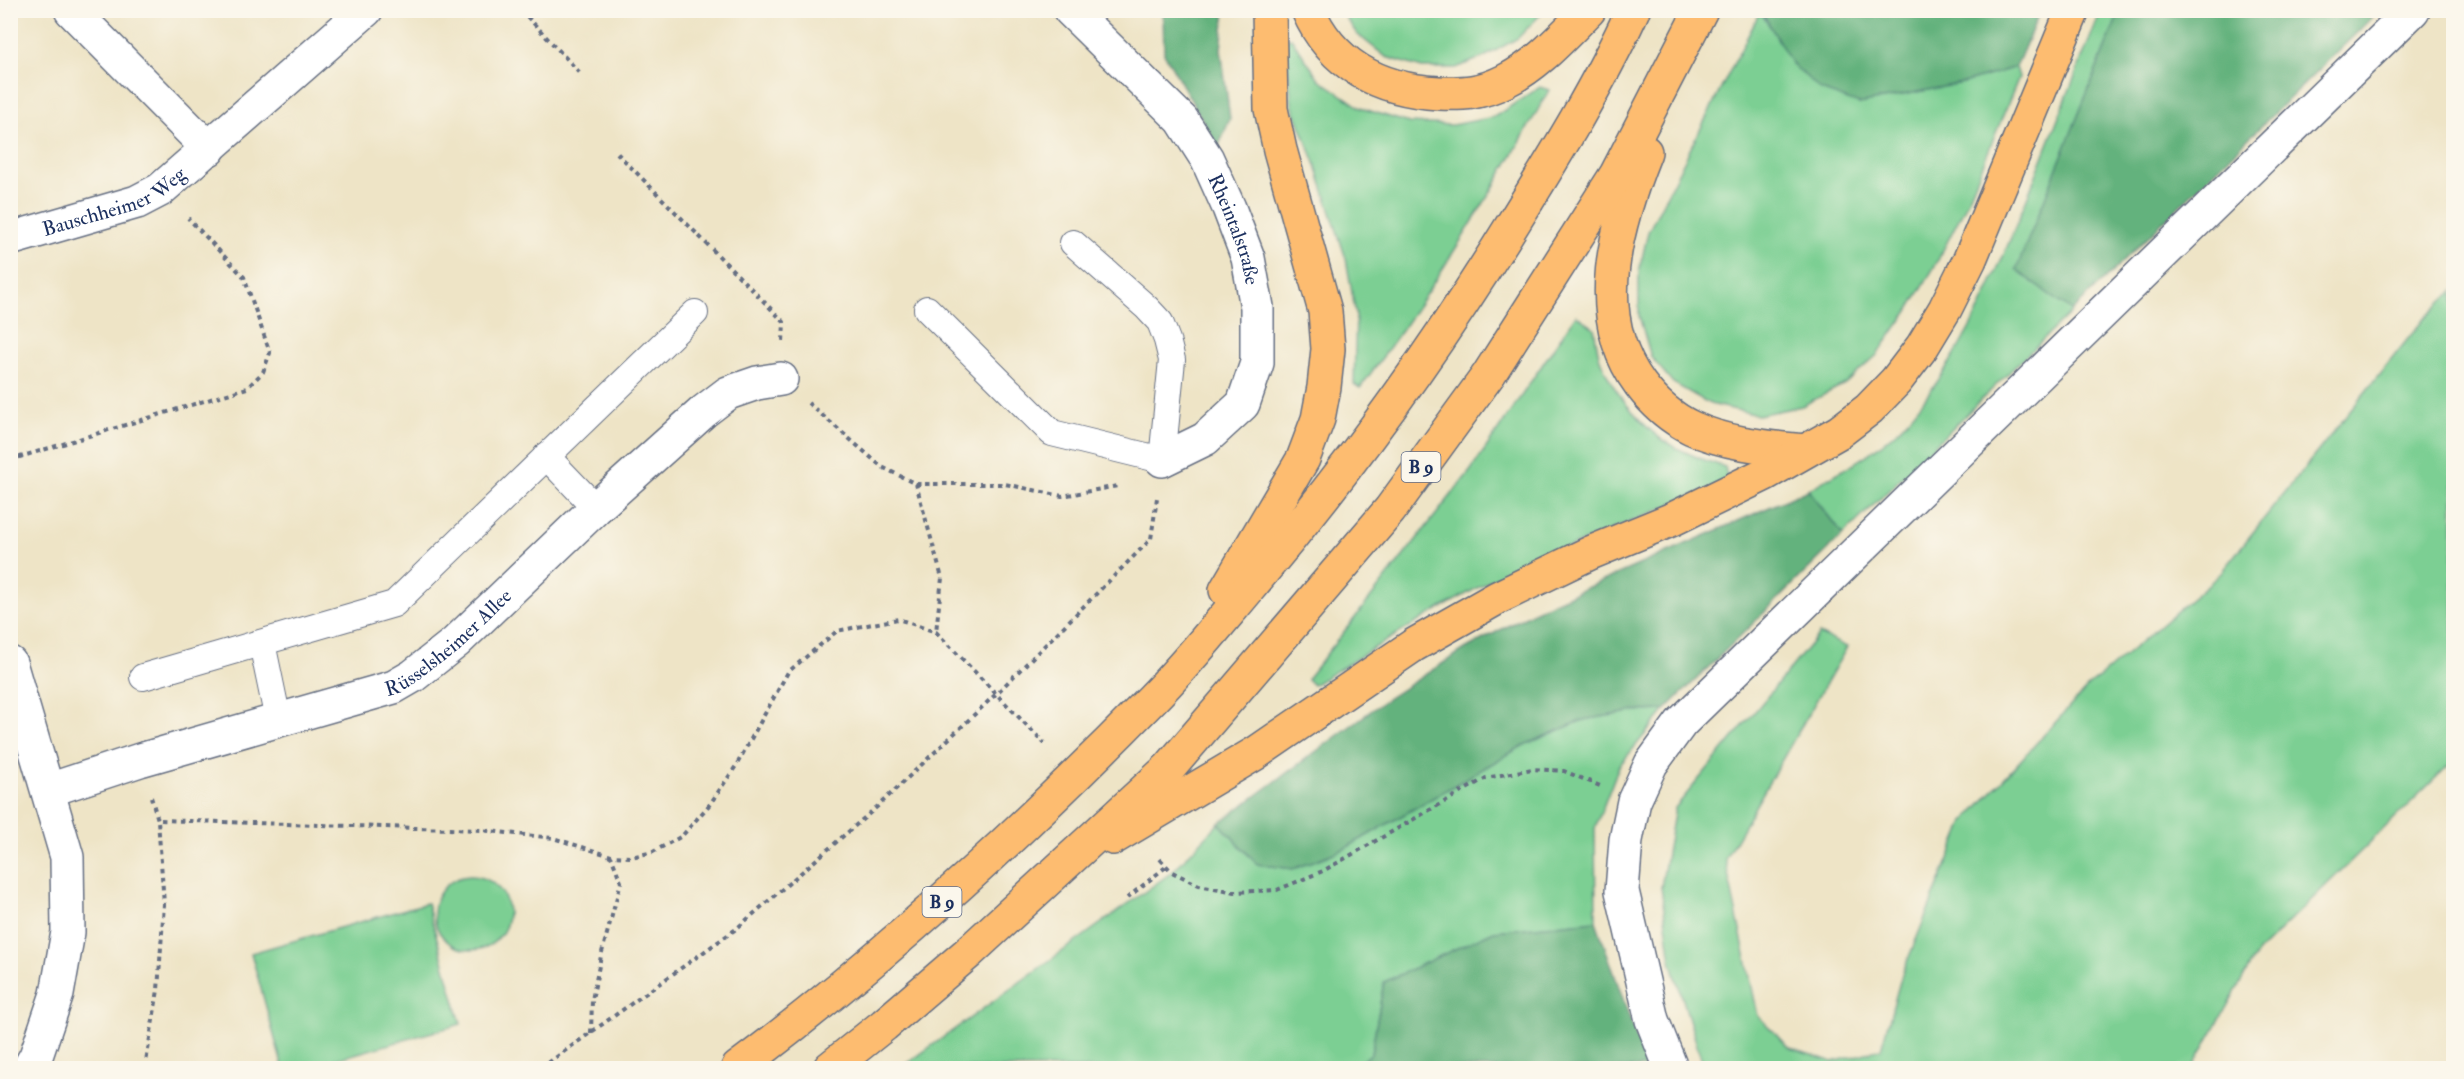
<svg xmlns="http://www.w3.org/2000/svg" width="2464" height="1079" viewBox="0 0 2464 1079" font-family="'IM FELL Double Pica',serif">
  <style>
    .green { fill: #7bcf93; stroke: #4b7f78; stroke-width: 1.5 }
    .forest { fill: #64b27d; stroke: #40706e; stroke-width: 1.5 }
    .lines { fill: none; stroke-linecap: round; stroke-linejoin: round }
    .service-casing { stroke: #656e82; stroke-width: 28 }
    .minor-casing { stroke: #656e82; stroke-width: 36 }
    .trunk-casing { stroke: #656e82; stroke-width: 36 }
    .path { stroke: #656e82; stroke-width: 4; stroke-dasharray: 4.5 4.5; stroke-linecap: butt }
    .service { stroke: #fff; stroke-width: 26 }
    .minor { stroke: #fff; stroke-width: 33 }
    .trunk { stroke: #fdbc6f; stroke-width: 33 }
    .labels { text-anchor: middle; stroke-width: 4.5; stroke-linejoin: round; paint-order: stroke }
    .shield { fill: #fbf7ec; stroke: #5e6b89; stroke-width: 1.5 }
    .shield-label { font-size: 18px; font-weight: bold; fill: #1b2f5e }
    .street-label { font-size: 20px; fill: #1b2f5e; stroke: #fbf7ec }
  </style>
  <rect width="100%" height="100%" fill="#fbf7ec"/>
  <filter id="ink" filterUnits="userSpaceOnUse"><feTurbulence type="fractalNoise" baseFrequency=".0167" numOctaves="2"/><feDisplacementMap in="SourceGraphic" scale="12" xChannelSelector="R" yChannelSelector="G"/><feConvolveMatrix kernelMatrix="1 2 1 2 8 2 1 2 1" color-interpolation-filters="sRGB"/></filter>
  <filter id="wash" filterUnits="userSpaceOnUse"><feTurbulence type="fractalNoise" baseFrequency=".008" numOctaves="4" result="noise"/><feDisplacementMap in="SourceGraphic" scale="24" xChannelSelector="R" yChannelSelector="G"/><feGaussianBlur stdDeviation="1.35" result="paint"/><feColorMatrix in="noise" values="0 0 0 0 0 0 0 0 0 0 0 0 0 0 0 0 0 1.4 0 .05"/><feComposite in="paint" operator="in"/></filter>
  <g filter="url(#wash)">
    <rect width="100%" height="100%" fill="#eee4c6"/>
    <g class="green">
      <polygon points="1341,11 1544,11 1518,38 1486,56 1456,68 1422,68 1386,57 1357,34"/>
      <path d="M2101,11h19l-103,259 55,41 -229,224 -35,-45c32,-19 68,-37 94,-64 62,-67 96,-155 129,-238 23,-59 46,-118 70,-177z"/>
      <polygon points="1760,12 1776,35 1859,104 1967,82 2016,67 2019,77 1967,203 1935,266 1908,311 1877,355 1845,384 1802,406 1758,415 1710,404 1673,383 1651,357 1639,316 1639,272 1648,232"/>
      <path d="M1291,38l28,41 42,29 48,15 43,2 42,-8 46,-30 9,3c-57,104 -118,203 -189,298l-6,-4 2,-69 -10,-56 -32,-99 -22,-55 -7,-66z"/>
      <polygon points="2453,291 2453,761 2258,952 2192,1068 1704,1068 1671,961 1661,887 1675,808 1819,634 1847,647 1725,859 1758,1016 1790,1048 1833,1062 1881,1049 1902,974 1964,822 2086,689 2218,576 2423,320"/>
      <path d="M1576,315l18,13c2,10 3,22 6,31 11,30 42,69 69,85 18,10 37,17 56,23l3,14 -235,98 -64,36 -116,70 -6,-6 164,-209z"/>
      <polygon points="1665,710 1619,766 1595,828 1596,921 1494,931 1384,982 1371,1054 1352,1068 901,1068 1172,872 1219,823 1257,864 1293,869 1344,849 1524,745 1583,720 1636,711"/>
      <circle cx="471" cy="913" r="37"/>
      <polygon points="427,903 461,1024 305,1068 283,1068 251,953"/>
    </g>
    <g class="forest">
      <polygon points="1761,10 2040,10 2040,11 2016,67 1967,82 1859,104 1821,90 1792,64"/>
      <polygon points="1163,11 1225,11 1221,49 1230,119 1218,147 1164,53"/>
      <polygon points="2120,11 2379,11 2072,311 2016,270"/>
      <polygon points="1808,490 1843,535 1665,710 1636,711 1583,720 1524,745 1344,849 1293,869 1257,864 1219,823 1387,699 1465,649 1541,608"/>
      <polygon points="1596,921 1647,1068 1352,1068 1371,1054 1384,982 1494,931"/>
    </g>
  </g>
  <g filter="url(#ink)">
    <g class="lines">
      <defs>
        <g id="service">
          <polyline points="927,309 1052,433 1162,460 1172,360 1167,340 1160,322 1146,307 1073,243"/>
          <polyline points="546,456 596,508"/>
          <polyline points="262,643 278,720"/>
          <polyline points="143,677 394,604 695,313"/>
        </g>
        <g id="minor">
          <polyline points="71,10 209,149"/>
          <path id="s1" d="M1070,10l112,110 25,39 22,49 19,50 9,49v56l-14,41 -38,35 -43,21"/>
          <path id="s2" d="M10,239l127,-37 23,-12 206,-180"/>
          <polyline points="10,663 67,857 68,932 57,994 36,1056 29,1068"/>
          <path id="s3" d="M49,790l91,-30 254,-73 19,-11 43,-34 140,-134 107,-96 25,-19 29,-10 24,-4"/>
          <polyline points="1671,1068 1652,1020 1622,891 1626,840 1634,801 1651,764 1681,723 2413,10"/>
        </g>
        <g id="trunk">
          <path d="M1308,10c24,56 73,80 131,83 26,1 42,0 66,-12 33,-16 58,-45 84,-71"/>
          <path d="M1645,152c-29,73 -56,163 -5,232 14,19 31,34 52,44 35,16 75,19 112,23"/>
          <polyline points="1226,590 1303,459 1318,419 1324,387 1328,349 1325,311 1280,150 1271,109 1269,10"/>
          <polyline points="1113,838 1256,753 1414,645 1497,598 1590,553 1673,519 1765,474 1839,432 1869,409 1896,381 1922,347 1945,309 1970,259 2073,10"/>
          <path d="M738,1068c148,-111 284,-236 414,-369 34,-34 65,-73 97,-111 95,-113 182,-232 260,-358 44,-71 89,-143 124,-220"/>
          <polyline points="830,1068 884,1025 968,953 1169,768 1390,510 1489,374 1616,175 1701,10"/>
        </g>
      </defs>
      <use href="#service" class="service-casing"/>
      <use href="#minor" class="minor-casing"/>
      <use href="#trunk" class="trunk-casing"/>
      <g class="path">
        <polyline points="521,10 581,74"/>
        <polyline points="617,153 784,322 783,342"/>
        <polyline points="808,403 882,467 916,484 942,578 936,632"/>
        <polyline points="10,460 247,388 263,372 270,353 244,277 188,218"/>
        <polyline points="916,484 1005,484 1062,496 1118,486"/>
        <polyline points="151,797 158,820 481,830 553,838 611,856 631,857 653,852 682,836 710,804 736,766 788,672 837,631 898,619 936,632 1044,743"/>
        <polyline points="1160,859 1172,872 1199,885 1235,892 1277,890 1323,871 1486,778 1532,769 1564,771 1600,786"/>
        <polyline points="1127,898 1167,866"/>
        <polyline points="591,1033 592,1000 601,956 621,882 611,856"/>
        <polyline points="145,1068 158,990 164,904 158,820"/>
        <polyline points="541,1068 736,929 878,806 996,694 1151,539 1157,498"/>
      </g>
      <use href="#service" class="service"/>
      <use href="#minor" class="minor"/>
      <use href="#trunk" class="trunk"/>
    </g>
  </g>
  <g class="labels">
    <g class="shield">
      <rect x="1401.5" y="452" width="39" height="30" rx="4.5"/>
      <rect x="922.5" y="887" width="39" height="30" rx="4.5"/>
    </g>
    <g class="shield-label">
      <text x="1421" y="473">B 9</text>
      <text x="942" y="908">B 9</text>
    </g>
    <g class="street-label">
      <text dy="7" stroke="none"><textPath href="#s2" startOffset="111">Bauschheimer Weg</textPath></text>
      <text dy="7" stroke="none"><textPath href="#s1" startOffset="279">Rheintalstraße</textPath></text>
      <text dy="7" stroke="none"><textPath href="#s3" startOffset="430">Rüsselsheimer Allee</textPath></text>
    </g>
  </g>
  <rect width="2464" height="1079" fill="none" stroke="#fbf7ec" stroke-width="36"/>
</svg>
